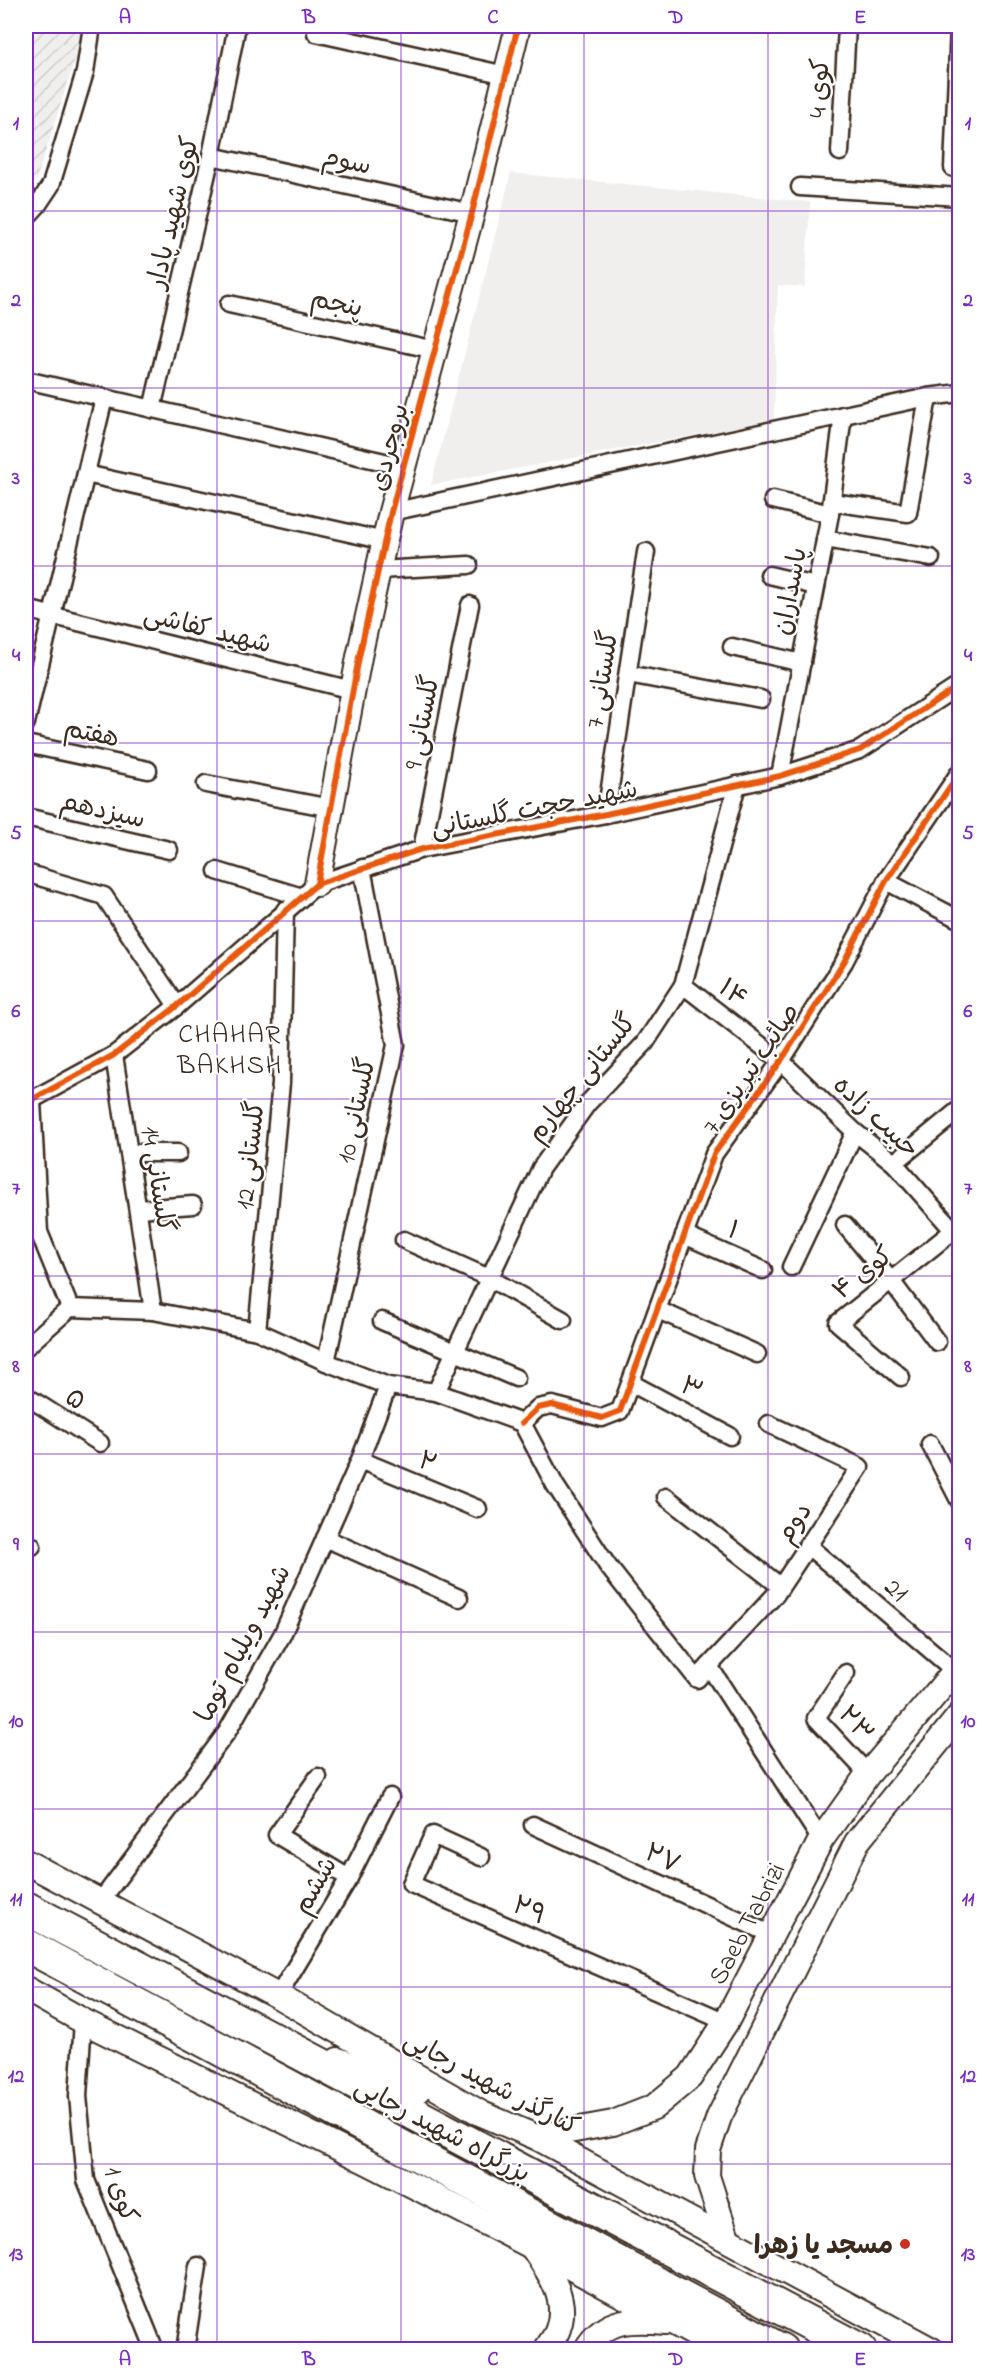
<svg xmlns="http://www.w3.org/2000/svg" width="985" height="2375" viewBox="0 0 985 2375" font-family="'Indie Flower','Playpen Sans Arabic',sans-serif">
  <style>
    .built { fill: #f1efee }
    .industrial { fill: url(#industrial-furrows) }
    .lines { fill: none; stroke-linecap: round; stroke-linejoin: round }
    .street-casing { stroke: #3b2a1e; stroke-width: 21 }
    .secondary-casing { stroke: #3b2a1e; stroke-width: 28 }
    .highway-casing { stroke: #3b2a1e; stroke-width: 36 }
    .street { stroke: #fff; stroke-width: 16 }
    .secondary { stroke: #fff; stroke-width: 24 }
    .highway { stroke: #fff; stroke-width: 32 }
    .cycleway-casing { stroke: #fff; stroke-width: 10 }
    .cycleway { stroke: #e8590c; stroke-width: 6 }
    .grid { fill: none; stroke: #7b2cbf; stroke-width: 1.5; stroke-opacity: 0.55 }
    .poi-dot { fill: #c8321e; stroke: #fff; stroke-width: 2 }
    .labels { text-anchor: middle; stroke-width: 4.5; stroke-linejoin: round; paint-order: stroke }
    .street-label { font-size: 26px; fill: #3b2a1e; stroke: #fff }
    .poi-label { font-size: 26px; font-weight: bold; fill: #3b2a1e; stroke: #fff; text-anchor: end }
    .neighbourhood-label { font-size: 27px; letter-spacing: 1.5px; fill: #3b2a1e; stroke: #fff }
    .neatline { fill: none; stroke: #7b2cbf; stroke-width: 2 }
    .grid-label { font-size: 20px; text-anchor: middle; font-weight: bold; fill: #7b2cbf }
  </style>
  <defs>
    <pattern id="industrial-furrows" width="10" height="10" patternUnits="userSpaceOnUse" patternTransform="scale(1.5)"><rect width="10" height="10" fill="#f1efee"/><path d="M-1 1l2-2M0 10L10 0M9 11l2-2" fill="none" stroke="#d0cdcc"/></pattern>
  </defs>
  <rect width="100%" height="100%" fill="#fff"/>
  <filter id="ink" filterUnits="userSpaceOnUse"><feTurbulence type="fractalNoise" baseFrequency=".0167" numOctaves="2"/><feDisplacementMap in="SourceGraphic" scale="12" xChannelSelector="R" yChannelSelector="G"/><feConvolveMatrix kernelMatrix="1 2 1 2 8 2 1 2 1" color-interpolation-filters="sRGB"/></filter>
  <g filter="url(#ink)">
    <polygon class="built" points="511,173 810,202 805,287 778,285 774,420 431,485"/>
    <polygon class="industrial" points="26,26 60,26 84,32 37,178 26,191"/>
    <g class="lines">
      <defs>
        <g id="street">
          <polyline points="316,33 506,75"/>
          <polyline points="840,152 847,26"/>
          <polyline points="211,156 472,213"/>
          <polyline points="953,168 959,26"/>
          <polyline points="800,187 960,197"/>
          <polyline points="26,218 37,206 51,185 85,72 92,26"/>
          <polyline points="229,304 435,350"/>
          <polyline points="26,380 402,466"/>
          <polyline points="152,409 211,156 237,26"/>
          <polyline points="86,474 385,541"/>
          <polyline points="773,500 830,514"/>
          <polyline points="832,502 908,513 928,397"/>
          <polyline points="391,512 928,397 960,393"/>
          <polyline points="825,539 931,558"/>
          <polyline points="378,570 469,565"/>
          <polyline points="769,575 816,586"/>
          <polyline points="26,609 352,690"/>
          <polyline points="732,647 802,663"/>
          <polyline points="628,674 761,699"/>
          <polyline points="26,723 104,398"/>
          <polyline points="26,744 148,770"/>
          <polyline points="780,776 830,514 843,415"/>
          <polyline points="206,784 331,808"/>
          <polyline points="606,814 646,552"/>
          <polyline points="26,817 169,850"/>
          <polyline points="422,849 470,605"/>
          <polyline points="217,871 302,897"/>
          <polyline points="26,873 104,896 177,1006"/>
          <polyline points="886,881 960,920"/>
          <polyline points="683,985 781,1061 855,1132 894,1163 960,1238"/>
          <polyline points="114,1055 153,1311"/>
          <polyline points="32,1101 39,1232 70,1308"/>
          <polyline points="26,1103 114,1055 177,1006 317,884 422,849 606,814 780,776 860,750 960,685"/>
          <polyline points="129,1153 178,1153"/>
          <polyline points="894,1163 960,1109"/>
          <polyline points="138,1209 193,1205"/>
          <polyline points="845,1225 892,1282 937,1342"/>
          <polyline points="684,1235 763,1270"/>
          <polyline points="404,1240 489,1278 563,1320"/>
          <polyline points="791,1267 855,1132"/>
          <polyline points="70,1308 153,1311 257,1331 326,1362 388,1386 436,1392 522,1423"/>
          <polyline points="658,1310 757,1354"/>
          <polyline points="382,1321 516,1378"/>
          <polyline points="257,1331 281,1083 285,910"/>
          <polyline points="26,1347 70,1308"/>
          <polyline points="326,1362 396,1045 362,868"/>
          <polyline points="901,1377 838,1323 953,1231"/>
          <polyline points="631,1383 730,1436"/>
          <polyline points="436,1392 541,1168 587,1104 645,1043 683,985 737,785"/>
          <polyline points="26,1396 100,1443"/>
          <polyline points="522,1423 538,1408 552,1405 602,1418 620,1411 714,1154 781,1061 844,962 886,881 960,772"/>
          <polyline points="522,1423 555,1485 607,1565 697,1679 776,1594 860,1467 769,1424"/>
          <polyline points="930,1444 960,1502"/>
          <polyline points="360,1460 478,1509"/>
          <polyline points="666,1497 780,1586"/>
          <polyline points="325,1538 459,1598"/>
          <polyline points="26,1542 32,1546"/>
          <polyline points="807,1545 955,1671"/>
          <polyline points="709,1666 821,1840"/>
          <polyline points="846,1673 816,1718 868,1774"/>
          <polyline points="318,1777 277,1835 349,1878"/>
          <polyline points="533,1825 772,1935"/>
          <polyline points="481,1857 433,1835 411,1884 726,2022"/>
          <polyline points="100,1902 227,1732 282,1635 360,1460 388,1386"/>
          <polyline points="278,1996 349,1878 390,1797"/>
          <polyline points="83,2021 78,2096 86,2180 155,2350"/>
          <polyline points="185,2350 198,2266"/>
        </g>
        <g id="secondary">
          <polyline points="317,884 359,657 391,512 472,213 518,26"/>
          <polyline points="26,1862 278,1996 482,2114 536,2137 932,2350"/>
          <polyline points="26,1989 83,2021 371,2164 531,2246 724,2350"/>
          <polyline points="338,2060 418,2090"/>
          <polyline points="536,2137 613,2123 654,2107 690,2077 726,2022 821,1840 868,1774 960,1665"/>
          <polyline points="727,2238 707,2176 708,2150 719,2117 857,1842 960,1715"/>
          <path d="M533,2248c16,24 36,51 25,81 -2,7 -8,14 -12,21"/>
          <path d="M586,2350c19,-33 48,-31 80,-28"/>
        </g>
        <g id="highway">
          <polyline points="26,1908 860,2350"/>
          <polyline points="26,1945 781,2350"/>
        </g>
      </defs>
      <use href="#street" class="street-casing"/>
      <use href="#secondary" class="secondary-casing"/>
      <use href="#highway" class="highway-casing"/>
      <use href="#street" class="street"/>
      <use href="#secondary" class="secondary"/>
      <use href="#highway" class="highway"/>
      <defs>
        <g id="cycleway">
          <polyline points="317,884 359,657 391,512 472,213 518,26"/>
          <polyline points="26,1103 114,1055 177,1006 317,884 422,849 606,814 780,776 860,750 960,685"/>
          <polyline points="522,1423 538,1408 552,1405 602,1418 620,1411 714,1154 781,1061 844,962 886,881 960,772"/>
        </g>
      </defs>
      <use href="#cycleway" class="cycleway-casing"/>
      <use href="#cycleway" class="cycleway"/>
    </g>
  </g>
  <path class="grid" d="M217,26v2324M401,26v2324M584,26v2324M768,26v2324M26,211h934M26,388h934M26,566h934M26,743h934M26,921h934M26,1099h934M26,1276h934M26,1454h934M26,1632h934M26,1809h934M26,1987h934M26,2164h934"/>
  <circle class="poi-dot" cx="905" cy="2244" r="6"/>
  <g class="labels">
    <g class="street-label">
      <text transform="translate(818 88) rotate(-87)" y="9">کوی 4</text>
      <text transform="translate(347 160) rotate(12)" y="9">سوم</text>
      <text transform="translate(172 212) rotate(-77)" y="9">کوی شهید پادار</text>
      <text transform="translate(337 302) rotate(12)" y="9">پنجم</text>
      <text transform="translate(388 447) rotate(-75)" y="9">بروجردی</text>
      <text transform="translate(789 591) rotate(-79)" y="9">پاسداران</text>
      <text transform="translate(208 628) rotate(14)" y="9">شهید کفاشی</text>
      <text transform="translate(601 679) rotate(-81)" y="9">گلستانی 7</text>
      <text transform="translate(421 722) rotate(-79)" y="9">گلستانی 9</text>
      <text transform="translate(92 732) rotate(12)" y="9">هفتم</text>
      <text transform="translate(534 807) rotate(-11)" y="9">شهید حجت گلستانی</text>
      <text transform="translate(103 809) rotate(13)" y="9">سیزدهم</text>
      <text transform="translate(734 992) rotate(38)" y="9">۱۴</text>
      <text transform="translate(750 1068) rotate(-56)" y="9">صائب تبریزی 7</text>
      <text transform="translate(581 1077) rotate(-51)" y="9">گلستانی چهارم</text>
      <text transform="translate(355 1110) rotate(-78)" y="9">گلستانی 10</text>
      <text transform="translate(877 1116) rotate(43)" y="9">حبیب زاده</text>
      <text transform="translate(249 1155) rotate(-84)" y="9">گلستانی 12</text>
      <text transform="translate(159 1179) rotate(81)" y="9">گلستانی 14</text>
      <text transform="translate(734 1229) rotate(24)" y="9">۱</text>
      <text transform="translate(862 1272) rotate(-38)" y="9">کوی ۴</text>
      <text transform="translate(692 1387) rotate(28)" y="9">۳</text>
      <text transform="translate(76 1398) rotate(33)" y="9">۵</text>
      <text transform="translate(428 1461) rotate(23)" y="9">۲</text>
      <text transform="translate(793 1522) rotate(-56)" y="9">دوم</text>
      <text transform="translate(897 1589) rotate(40)" y="9">21</text>
      <text transform="translate(242 1643) rotate(-62)" y="9">شهید ویلیام توما</text>
      <text transform="translate(857 1723) rotate(50)" y="9">۲۳</text>
      <text transform="translate(663 1857) rotate(25)" y="9">۲۷</text>
      <text transform="translate(314 1885) rotate(-60)" y="9">ششم</text>
      <text transform="translate(530 1909) rotate(24)" y="9">۲۹</text>
      <text transform="translate(746 1923) rotate(-62)" y="9">Saeb Tabrizi</text>
      <text transform="translate(492 2082) rotate(28)" y="9">کنارگذر شهید رجایی</text>
      <text transform="translate(443 2129) rotate(28)" y="9">بزرگراه شهید رجایی</text>
      <text transform="translate(122 2194) rotate(71)" y="9">کوی 1</text>
    </g>
    <g class="poi-label">
      <text x="893" y="2253">مسجد یا زهرا</text>
    </g>
    <g class="neighbourhood-label">
      <text x="230" y="1042">CHAHAR<tspan x="230" dy="31">BAKHSH</tspan></text>
    </g>
  </g>
  <rect width="985" height="2375" fill="none" stroke="#fff" stroke-width="66"/>
  <rect x="33" y="33" width="919" height="2309" class="neatline"/>
  <g class="grid-label">
    <text x="125" y="23">A</text>
    <text x="309" y="23">B</text>
    <text x="493" y="23">C</text>
    <text x="676" y="23">D</text>
    <text x="860" y="23">E</text>
    <text x="16" y="129">1</text>
    <text x="968" y="129">1</text>
    <text x="16" y="306">2</text>
    <text x="968" y="306">2</text>
    <text x="16" y="484">3</text>
    <text x="968" y="484">3</text>
    <text x="16" y="661">4</text>
    <text x="968" y="661">4</text>
    <text x="16" y="839">5</text>
    <text x="968" y="839">5</text>
    <text x="16" y="1017">6</text>
    <text x="968" y="1017">6</text>
    <text x="16" y="1194">7</text>
    <text x="968" y="1194">7</text>
    <text x="16" y="1372">8</text>
    <text x="968" y="1372">8</text>
    <text x="16" y="1550">9</text>
    <text x="968" y="1550">9</text>
    <text x="16" y="1727">10</text>
    <text x="968" y="1727">10</text>
    <text x="16" y="1905">11</text>
    <text x="968" y="1905">11</text>
    <text x="16" y="2082">12</text>
    <text x="968" y="2082">12</text>
    <text x="16" y="2260">13</text>
    <text x="968" y="2260">13</text>
    <text x="125" y="2365">A</text>
    <text x="309" y="2365">B</text>
    <text x="493" y="2365">C</text>
    <text x="676" y="2365">D</text>
    <text x="860" y="2365">E</text>
  </g>
</svg>
